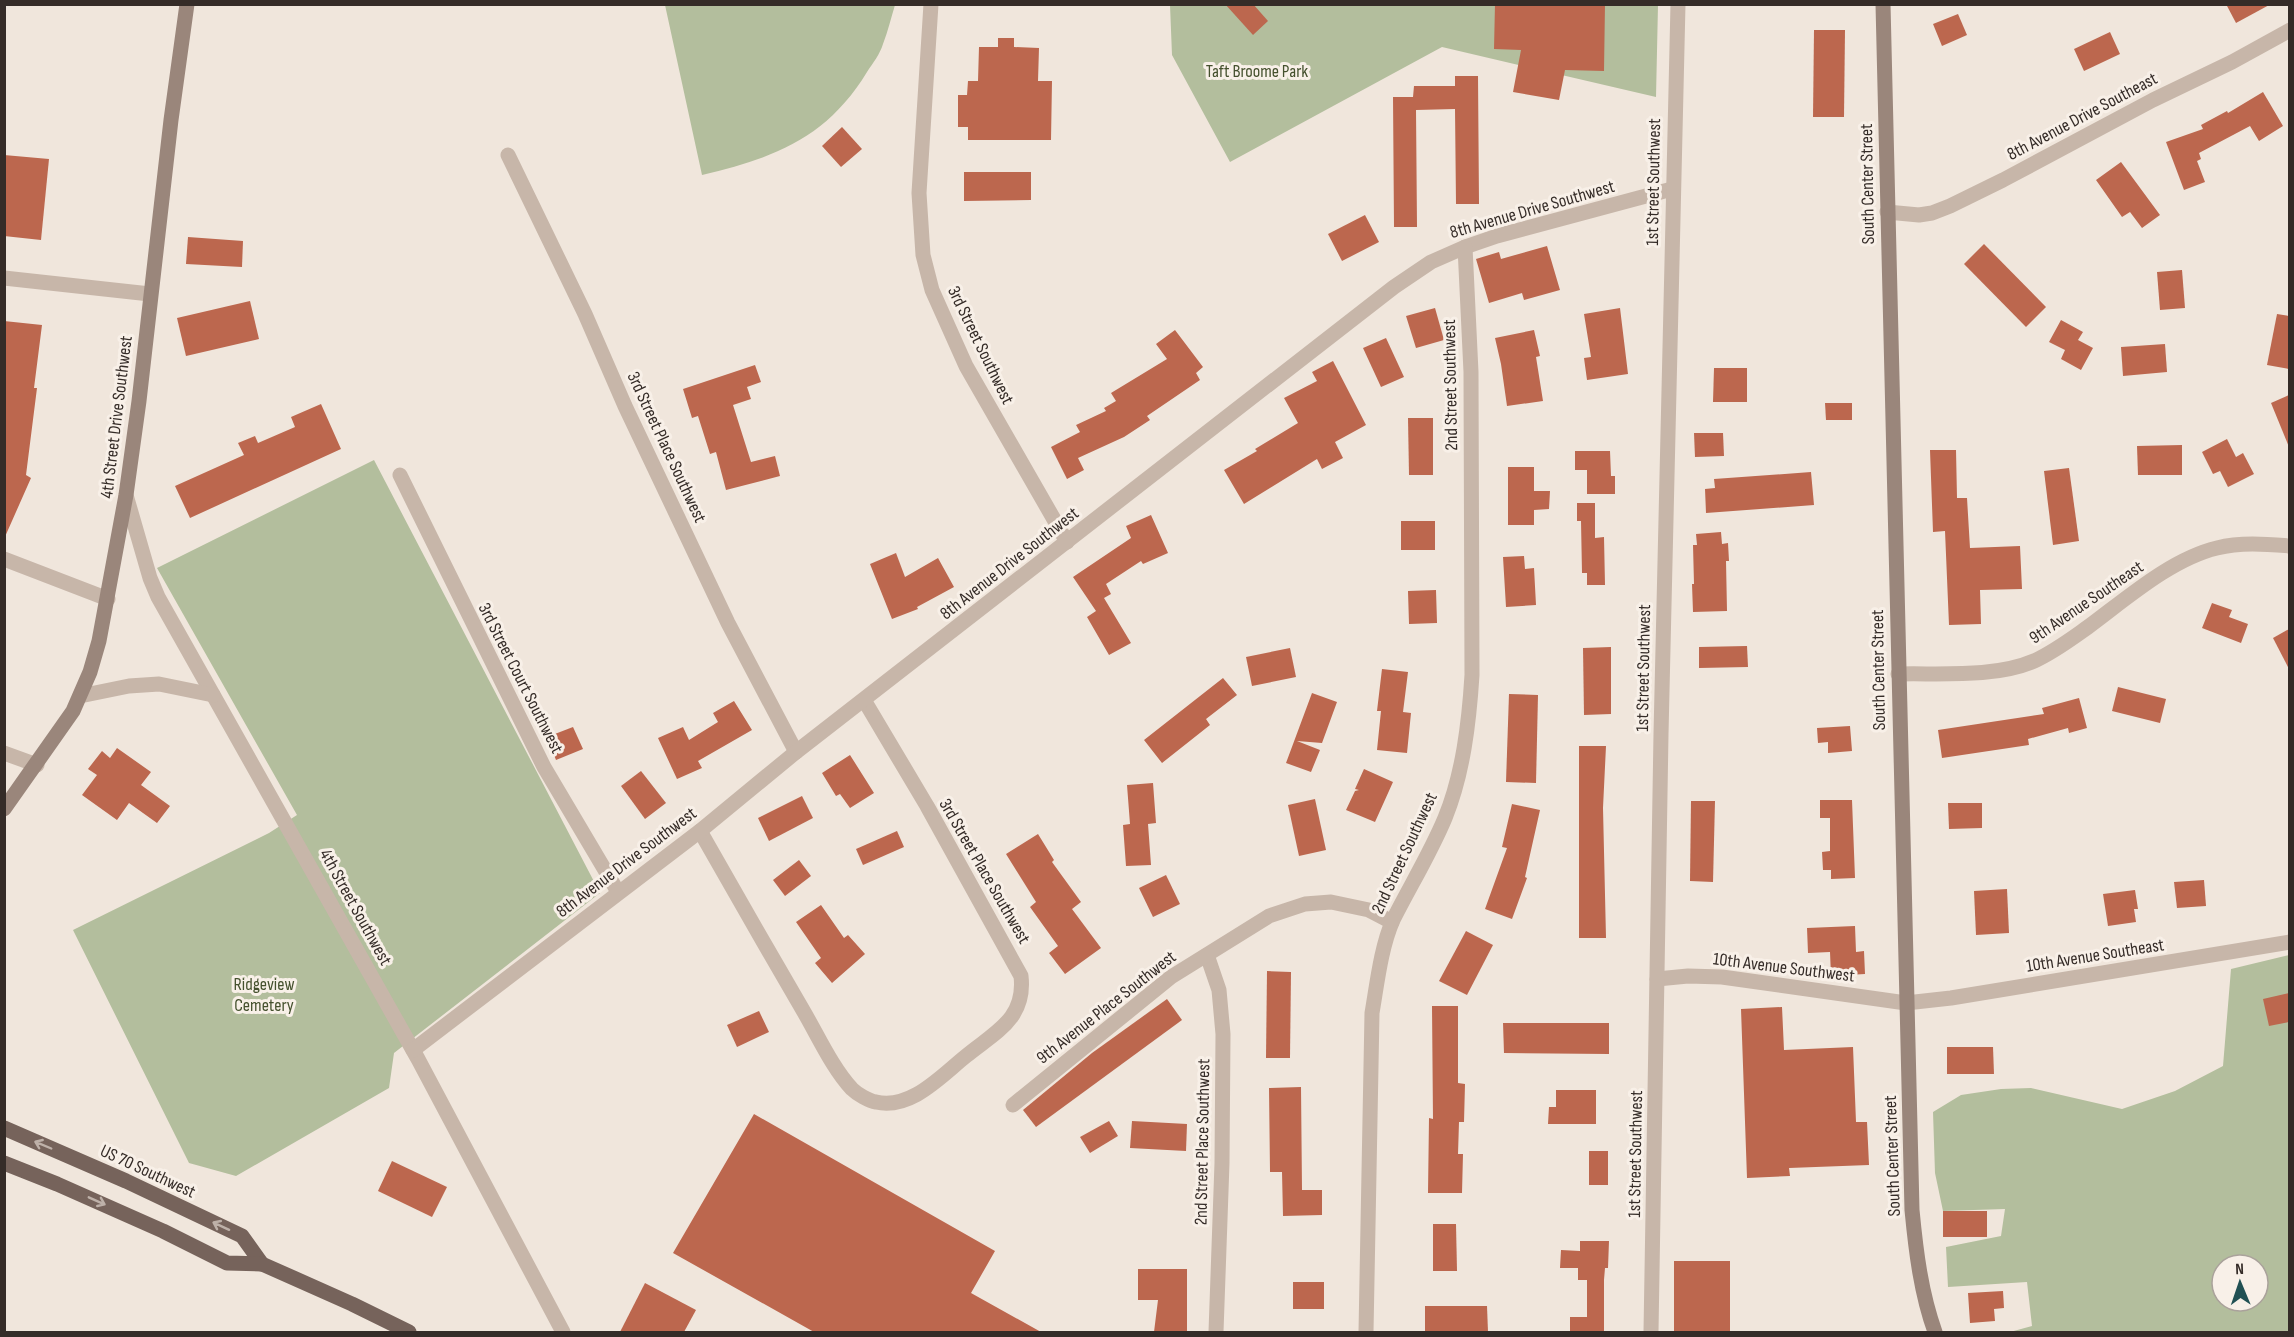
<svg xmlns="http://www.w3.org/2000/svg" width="2294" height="1337" viewBox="0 0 2294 1337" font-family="'Sofia Sans Condensed',sans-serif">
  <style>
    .green { fill: #b3be9d; fill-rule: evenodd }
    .building { fill: #bc674e }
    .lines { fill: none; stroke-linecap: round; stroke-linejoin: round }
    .street { stroke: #c7b6a9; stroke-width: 15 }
    .secondary { stroke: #9a867b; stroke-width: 15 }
    .primary { stroke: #76635b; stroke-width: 15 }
    .oneway { stroke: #beb1a9 }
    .labels { text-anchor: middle; stroke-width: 6; stroke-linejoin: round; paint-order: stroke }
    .park-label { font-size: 18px; fill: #45512e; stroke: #f8f0e8 }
    .street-label { font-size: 18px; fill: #352c28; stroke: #f8f0e8 }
  </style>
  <rect width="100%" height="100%" fill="#f0e6dc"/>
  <g class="green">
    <path d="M665,5v-1l230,1c-4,13 -7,26 -12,39 -3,10 -10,19 -16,28 -40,66 -93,86 -165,103z"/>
    <polygon points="1170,5 1658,5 1656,97 1442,47 1230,162 1172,55"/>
    <polygon points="374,460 600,893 394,1053 389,1088 236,1176 189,1163 73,930 269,833 297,815 157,568"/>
    <path d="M2289,955v377h-279l22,-6 -5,-44 -79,5 -2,-40 55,-11 4,-27 -62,2 -8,-38 -2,-61 28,-17 40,-6 30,-1 91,21 53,-18 48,-25 8,-97zM2222,1265h36v36h-36z"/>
  </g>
  <g class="building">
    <polygon points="1225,4 1253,4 1268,21 1253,35"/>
    <polygon points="1495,4 1605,4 1604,71 1565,70 1559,100 1513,92 1521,50 1494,49"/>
    <polygon points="2226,4 2271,4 2236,23"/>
    <polygon points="1958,14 1967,35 1942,46 1933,24"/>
    <polygon points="1814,30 1845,30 1844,117 1813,117"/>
    <polygon points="2110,32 2120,54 2084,71 2074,49"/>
    <polygon points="998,38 1014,38 1014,47 1039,48 1038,81 1052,81 1051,140 968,140 968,127 958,127 958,95 967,95 968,81 978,81 979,47 998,47"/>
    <polygon points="1455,76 1478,76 1479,204 1456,204 1455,109 1416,110 1417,227 1394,227 1393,97 1413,97 1414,86 1455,86"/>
    <polygon points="2263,92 2283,126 2259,141 2250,126 2199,153 2201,159 2197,161 2205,182 2184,190 2166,142 2203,129 2201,125 2227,111 2228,113"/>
    <polygon points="842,127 862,149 841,167 822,146"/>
    <polygon points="4,155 49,159 41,240 4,236"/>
    <polygon points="2121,162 2160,215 2142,228 2130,212 2122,217 2096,180"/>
    <polygon points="964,172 1031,172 1031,200 964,201"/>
    <polygon points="1365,215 1379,242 1342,261 1328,234"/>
    <polygon points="188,237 243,241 242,267 186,264"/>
    <polygon points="1984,244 2046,307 2026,327 1964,264"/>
    <polygon points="1547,246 1560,290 1524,300 1522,293 1489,303 1476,259 1499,252 1501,259"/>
    <polygon points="2182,270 2185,308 2160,310 2157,272"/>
    <polygon points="250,301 259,339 186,356 177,318"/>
    <polygon points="1435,308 1444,340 1416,348 1406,316"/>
    <polygon points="1620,308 1628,374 1587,380 1584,358 1591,357 1584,314"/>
    <polygon points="2277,314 2289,316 2289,369 2267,365"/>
    <polygon points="2061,320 2083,332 2078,340 2093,348 2081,370 2061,359 2065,350 2049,342"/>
    <polygon points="4,321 42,325 34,388 37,388 26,475 31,478 4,539"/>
    <polygon points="1175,330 1203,367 1196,373 1200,380 1147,416 1150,420 1124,437 1078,458 1084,470 1067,479 1051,447 1080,432 1076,425 1106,411 1104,408 1116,401 1111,393 1167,359 1156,344"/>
    <polygon points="1534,330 1540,356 1536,357 1543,401 1507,406 1501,364 1495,338"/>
    <polygon points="1386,338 1404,377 1381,387 1363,348"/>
    <polygon points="2165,344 2167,372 2123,376 2121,347"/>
    <polygon points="1333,361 1366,425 1335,442 1343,458 1322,469 1317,459 1244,504 1224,470 1257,451 1255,449 1298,423 1284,398 1317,381 1312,372"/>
    <polygon points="755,365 761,382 747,387 751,399 733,405 751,462 775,456 780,476 726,490 716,452 710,454 698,416 692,418 683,389"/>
    <polygon points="1714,368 1747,368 1747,402 1713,402"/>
    <polygon points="2289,395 2289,447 2271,403"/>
    <polygon points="1825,403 1852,403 1852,420 1826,420"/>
    <polygon points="321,404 341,449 190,518 175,486 244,455 238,443 255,436 258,443 295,427 291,417"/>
    <polygon points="1408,418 1433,418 1433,475 1409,475"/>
    <polygon points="1694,433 1723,433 1724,456 1695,457"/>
    <polygon points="2227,439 2236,457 2243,453 2254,474 2228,487 2220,471 2213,474 2202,452"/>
    <polygon points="2182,445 2182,475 2138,475 2137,446"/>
    <polygon points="1930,450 1956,450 1957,498 1967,498 1970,548 2020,546 2022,589 1980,590 1981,624 1949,625 1945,531 1933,532"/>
    <polygon points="1575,451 1610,451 1611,476 1615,476 1615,494 1587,494 1587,470 1575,470"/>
    <polygon points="1508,467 1534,467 1534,491 1550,491 1549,509 1534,510 1534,525 1508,525"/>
    <polygon points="2069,468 2079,541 2053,545 2044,471"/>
    <polygon points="1811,472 1814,505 1706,513 1705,489 1715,488 1714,479"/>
    <polygon points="1577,503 1595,503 1595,538 1604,537 1605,585 1587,585 1587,573 1582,573 1581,521 1577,521"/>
    <polygon points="1151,515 1168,553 1143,564 1141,561 1106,584 1111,594 1104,598 1131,643 1109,655 1087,617 1096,611 1073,577 1131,538 1126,526"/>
    <rect x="1401" y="521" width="34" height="29"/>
    <polygon points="1721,532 1722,544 1728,543 1729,561 1726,561 1727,611 1693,612 1692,584 1694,584 1693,545 1697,545 1696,534"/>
    <polygon points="896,553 905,577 938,558 954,587 917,607 918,609 892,619 870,564"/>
    <polygon points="1524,556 1525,569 1534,568 1536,605 1506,607 1503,557"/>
    <polygon points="1436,590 1437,623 1409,624 1408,591"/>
    <polygon points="2212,603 2232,610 2229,617 2248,624 2241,643 2202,628"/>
    <polygon points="2289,629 2289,669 2273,638"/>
    <polygon points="1747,646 1748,667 1699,668 1699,647"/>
    <polygon points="1611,647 1611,714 1584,715 1583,648"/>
    <polygon points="1290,648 1296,677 1252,686 1246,657"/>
    <polygon points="1382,669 1408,672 1403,712 1411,713 1407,753 1377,750 1381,711 1377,711"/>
    <polygon points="1223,678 1237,695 1206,719 1210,725 1162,763 1144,740"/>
    <polygon points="2118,687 2166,699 2160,723 2112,711"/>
    <polygon points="1312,693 1337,702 1322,743 1297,741 1320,750 1311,772 1286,763"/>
    <polygon points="1509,694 1538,695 1536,783 1506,782"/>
    <polygon points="2079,698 2087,728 2069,733 2068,728 2028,739 2029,745 1942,758 1938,730 2044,714 2042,708"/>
    <polygon points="734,701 752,730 698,761 702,768 677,779 658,738 683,727 689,740 718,722 713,713"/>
    <polygon points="1850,726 1852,751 1828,753 1828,742 1818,743 1817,728"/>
    <polygon points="573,727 583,749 556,760 547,737"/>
    <polygon points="1579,746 1606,746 1603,808 1606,938 1579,938"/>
    <polygon points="117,748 151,772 141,785 170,806 157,823 129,803 117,820 82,795 97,775 88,769 102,751 110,758"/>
    <polygon points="850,755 874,793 850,808 840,794 836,796 822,773"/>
    <polygon points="1364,769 1393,782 1375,822 1346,810 1355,791 1359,790 1355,789"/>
    <polygon points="641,771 666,803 645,819 621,786"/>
    <polygon points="1153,783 1156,823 1148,824 1151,865 1126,866 1123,825 1130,824 1127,785"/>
    <polygon points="802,796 813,818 769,841 758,818"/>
    <polygon points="1315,799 1326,850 1299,856 1288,805"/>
    <polygon points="1820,800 1852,800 1855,878 1831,879 1831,870 1823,870 1822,852 1830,851 1830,818 1820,818"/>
    <polygon points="1691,801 1715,801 1713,882 1690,881"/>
    <polygon points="1948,803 1982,803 1982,828 1949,829"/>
    <polygon points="1512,804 1540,810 1525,877 1527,878 1512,919 1485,909 1507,848 1502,847"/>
    <polygon points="897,831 904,847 863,865 856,849"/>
    <polygon points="1038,834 1054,860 1052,862 1081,902 1072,909 1101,948 1065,974 1049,953 1058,946 1030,907 1036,902 1006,854"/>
    <polygon points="799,860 811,876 785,896 773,880"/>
    <polygon points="1166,875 1180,904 1153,917 1139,888"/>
    <polygon points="2204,880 2206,906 2177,908 2174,882"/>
    <polygon points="2007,889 2009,933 1976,935 1974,891"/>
    <polygon points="2135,890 2138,909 2134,909 2136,922 2108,926 2103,894"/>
    <polygon points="821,905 844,938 848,935 865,954 832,983 815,963 821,958 796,922"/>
    <polygon points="1855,926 1856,952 1864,951 1865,974 1831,976 1830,952 1808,953 1807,928"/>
    <polygon points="1466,931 1493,945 1467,995 1439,981"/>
    <polygon points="1267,971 1291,972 1290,1058 1266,1058"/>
    <polygon points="2289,993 2289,1022 2269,1026 2263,999"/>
    <polygon points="1167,999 1182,1020 1036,1127 1023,1110 1092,1053"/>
    <polygon points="1432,1006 1458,1006 1458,1083 1465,1084 1464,1122 1459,1122 1458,1154 1463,1154 1462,1193 1428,1193 1429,1118 1433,1119"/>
    <polygon points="1782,1007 1784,1050 1853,1047 1856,1122 1867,1122 1869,1165 1789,1168 1790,1176 1747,1178 1741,1009"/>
    <polygon points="759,1011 769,1032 737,1047 727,1025"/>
    <polygon points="1503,1023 1609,1023 1609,1054 1504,1053"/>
    <polygon points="1947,1047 1993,1047 1994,1074 1947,1074"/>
    <polygon points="1301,1087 1302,1190 1322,1190 1322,1215 1283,1216 1282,1172 1270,1172 1269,1088"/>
    <polygon points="1556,1090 1596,1090 1596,1124 1548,1124 1549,1107 1556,1107"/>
    <polygon points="754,1114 995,1251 971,1293 1041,1332 814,1332 673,1253"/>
    <polygon points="1109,1121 1118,1136 1090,1153 1080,1137"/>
    <polygon points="1132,1121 1187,1124 1186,1151 1130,1148"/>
    <rect x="1589" y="1151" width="19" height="34"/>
    <polygon points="392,1161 447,1187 432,1217 378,1191"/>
    <rect x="1943" y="1211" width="44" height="26"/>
    <polygon points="1433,1224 1456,1224 1457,1271 1433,1271"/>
    <polygon points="1580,1241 1609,1241 1608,1268 1605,1268 1604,1280 1604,1332 1570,1332 1570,1317 1587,1317 1587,1280 1578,1280 1578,1268 1560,1268 1561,1250 1580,1251"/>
    <rect x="1674" y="1261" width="56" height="71"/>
    <polygon points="1138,1269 1187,1269 1187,1332 1154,1332 1158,1300 1138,1300"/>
    <rect x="1293" y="1282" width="31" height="27"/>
    <polygon points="645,1283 696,1310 684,1332 620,1332"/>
    <polygon points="2003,1291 2004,1308 1994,1309 1995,1321 1970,1323 1968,1293"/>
    <polygon points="1425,1306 1487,1306 1488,1332 1425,1332"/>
  </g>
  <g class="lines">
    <g class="street">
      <polyline points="931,4 919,193 923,255 932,290 966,366 1067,542"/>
      <polyline points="508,155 585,314 625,406 728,623 796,752"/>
      <polyline points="1887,212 1919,215 1932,213 1950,206 2003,180 2153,100 2232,62 2290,30"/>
      <polyline points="4,278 150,294"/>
      <polyline points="400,475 544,767 618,892"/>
      <polyline points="126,495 150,578 158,597 418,1059 563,1332"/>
      <polyline points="4,559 108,599"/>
      <path d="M1898,674c42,-1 97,4 136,-13 20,-9 37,-22 54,-34 38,-28 83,-68 129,-79 23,-6 48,-4 73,-2"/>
      <polyline points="80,696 129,686 159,684 213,695"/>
      <polyline points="4,753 37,765"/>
      <path d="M700,831c34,60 69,121 104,181 14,24 29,57 48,77 5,5 17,12 24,13 35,8 65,-26 90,-46 29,-24 60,-37 55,-80l-94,-170 -63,-106"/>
      <polyline points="1207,955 1219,990 1223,1034 1222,1163 1216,1332"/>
      <polyline points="1657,979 1688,976 1722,977 1906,1003 1951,998 2290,942"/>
      <polyline points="413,1050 700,831 796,752 1394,287 1431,262 1465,247 1497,236 1672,189"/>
      <polyline points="1013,1105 1171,977 1269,916 1305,904 1331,902 1369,910 1392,922"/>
      <path d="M1366,1332l6,-319c5,-29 9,-66 21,-93 17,-34 37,-66 52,-102 18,-44 24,-95 27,-143l-1,-303 -6,-125"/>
      <polyline points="1651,1332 1661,734 1678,4"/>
    </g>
    <g class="secondary">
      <path d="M1883,4l29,1206c4,42 9,83 23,122"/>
      <polyline points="4,809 73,711 90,672 99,641 126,495 139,401 171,120 187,4"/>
    </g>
    <g class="primary">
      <polyline points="4,1128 126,1181 242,1236 262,1264"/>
      <polyline points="4,1163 57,1184 163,1231 227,1263 262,1264 352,1304 409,1332"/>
    </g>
  </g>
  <defs><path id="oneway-shaft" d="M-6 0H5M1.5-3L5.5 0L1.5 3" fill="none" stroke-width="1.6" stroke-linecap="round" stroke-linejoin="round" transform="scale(1.5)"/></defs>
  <g class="oneway">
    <use href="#oneway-shaft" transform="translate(43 1145) rotate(-157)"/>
    <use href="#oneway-shaft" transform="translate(97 1201) rotate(24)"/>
    <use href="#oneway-shaft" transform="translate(221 1226) rotate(-155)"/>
  </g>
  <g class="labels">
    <g class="park-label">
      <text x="1257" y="77">Taft Broome Park</text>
      <text x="264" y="990">Ridgeview<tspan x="264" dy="21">Cemetery</tspan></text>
    </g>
    <g class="street-label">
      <text transform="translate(2082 116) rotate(-28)" y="6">8th Avenue Drive Southeast</text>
      <text transform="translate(1653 182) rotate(-89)" y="6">1st Street Southwest</text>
      <text transform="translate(1867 184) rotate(-91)" y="6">South Center Street</text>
      <text transform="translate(1532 209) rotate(-16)" y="6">8th Avenue Drive Southwest</text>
      <text transform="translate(981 345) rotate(64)" y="6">3rd Street Southwest</text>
      <text transform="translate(1450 385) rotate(-91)" y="6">2nd Street Southwest</text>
      <text transform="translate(116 417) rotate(-83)" y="6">4th Street Drive Southwest</text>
      <text transform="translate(667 447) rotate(65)" y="6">3rd Street Place Southwest</text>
      <text transform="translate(1009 563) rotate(-38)" y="6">8th Avenue Drive Southwest</text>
      <text transform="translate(2086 602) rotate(-34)" y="6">9th Avenue Southeast</text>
      <text transform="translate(1643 668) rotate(-89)" y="6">1st Street Southwest</text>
      <text transform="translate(1878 670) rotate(-91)" y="6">South Center Street</text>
      <text transform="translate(521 678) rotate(63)" y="6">3rd Street Court Southwest</text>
      <text transform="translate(1404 853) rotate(-65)" y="6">2nd Street Southwest</text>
      <text transform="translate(626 862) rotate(-37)" y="6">8th Avenue Drive Southwest</text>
      <text transform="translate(985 871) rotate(60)" y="6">3rd Street Place Southwest</text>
      <text transform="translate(356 907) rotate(61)" y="6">4th Street Southwest</text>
      <text transform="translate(2095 955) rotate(-9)" y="6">10th Avenue Southeast</text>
      <text transform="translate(1784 967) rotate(7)" y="6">10th Avenue Southwest</text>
      <text transform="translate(1106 1007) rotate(-38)" y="6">9th Avenue Place Southwest</text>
      <text transform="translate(1202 1142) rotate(-89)" y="6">2nd Street Place Southwest</text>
      <text transform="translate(1635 1154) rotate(-89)" y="6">1st Street Southwest</text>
      <text transform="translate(1892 1156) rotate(-92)" y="6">South Center Street</text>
      <text transform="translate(148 1171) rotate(25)" y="6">US 70 Southwest</text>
    </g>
  </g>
  <rect width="2294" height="1337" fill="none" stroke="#352c28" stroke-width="12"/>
  <g transform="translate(2240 1283) rotate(358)"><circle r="28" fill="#f8f0e8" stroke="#aaa29b" stroke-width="1.5"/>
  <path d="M0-4.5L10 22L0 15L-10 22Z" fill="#215053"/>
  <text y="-9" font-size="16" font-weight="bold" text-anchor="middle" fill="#352c28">N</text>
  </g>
</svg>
